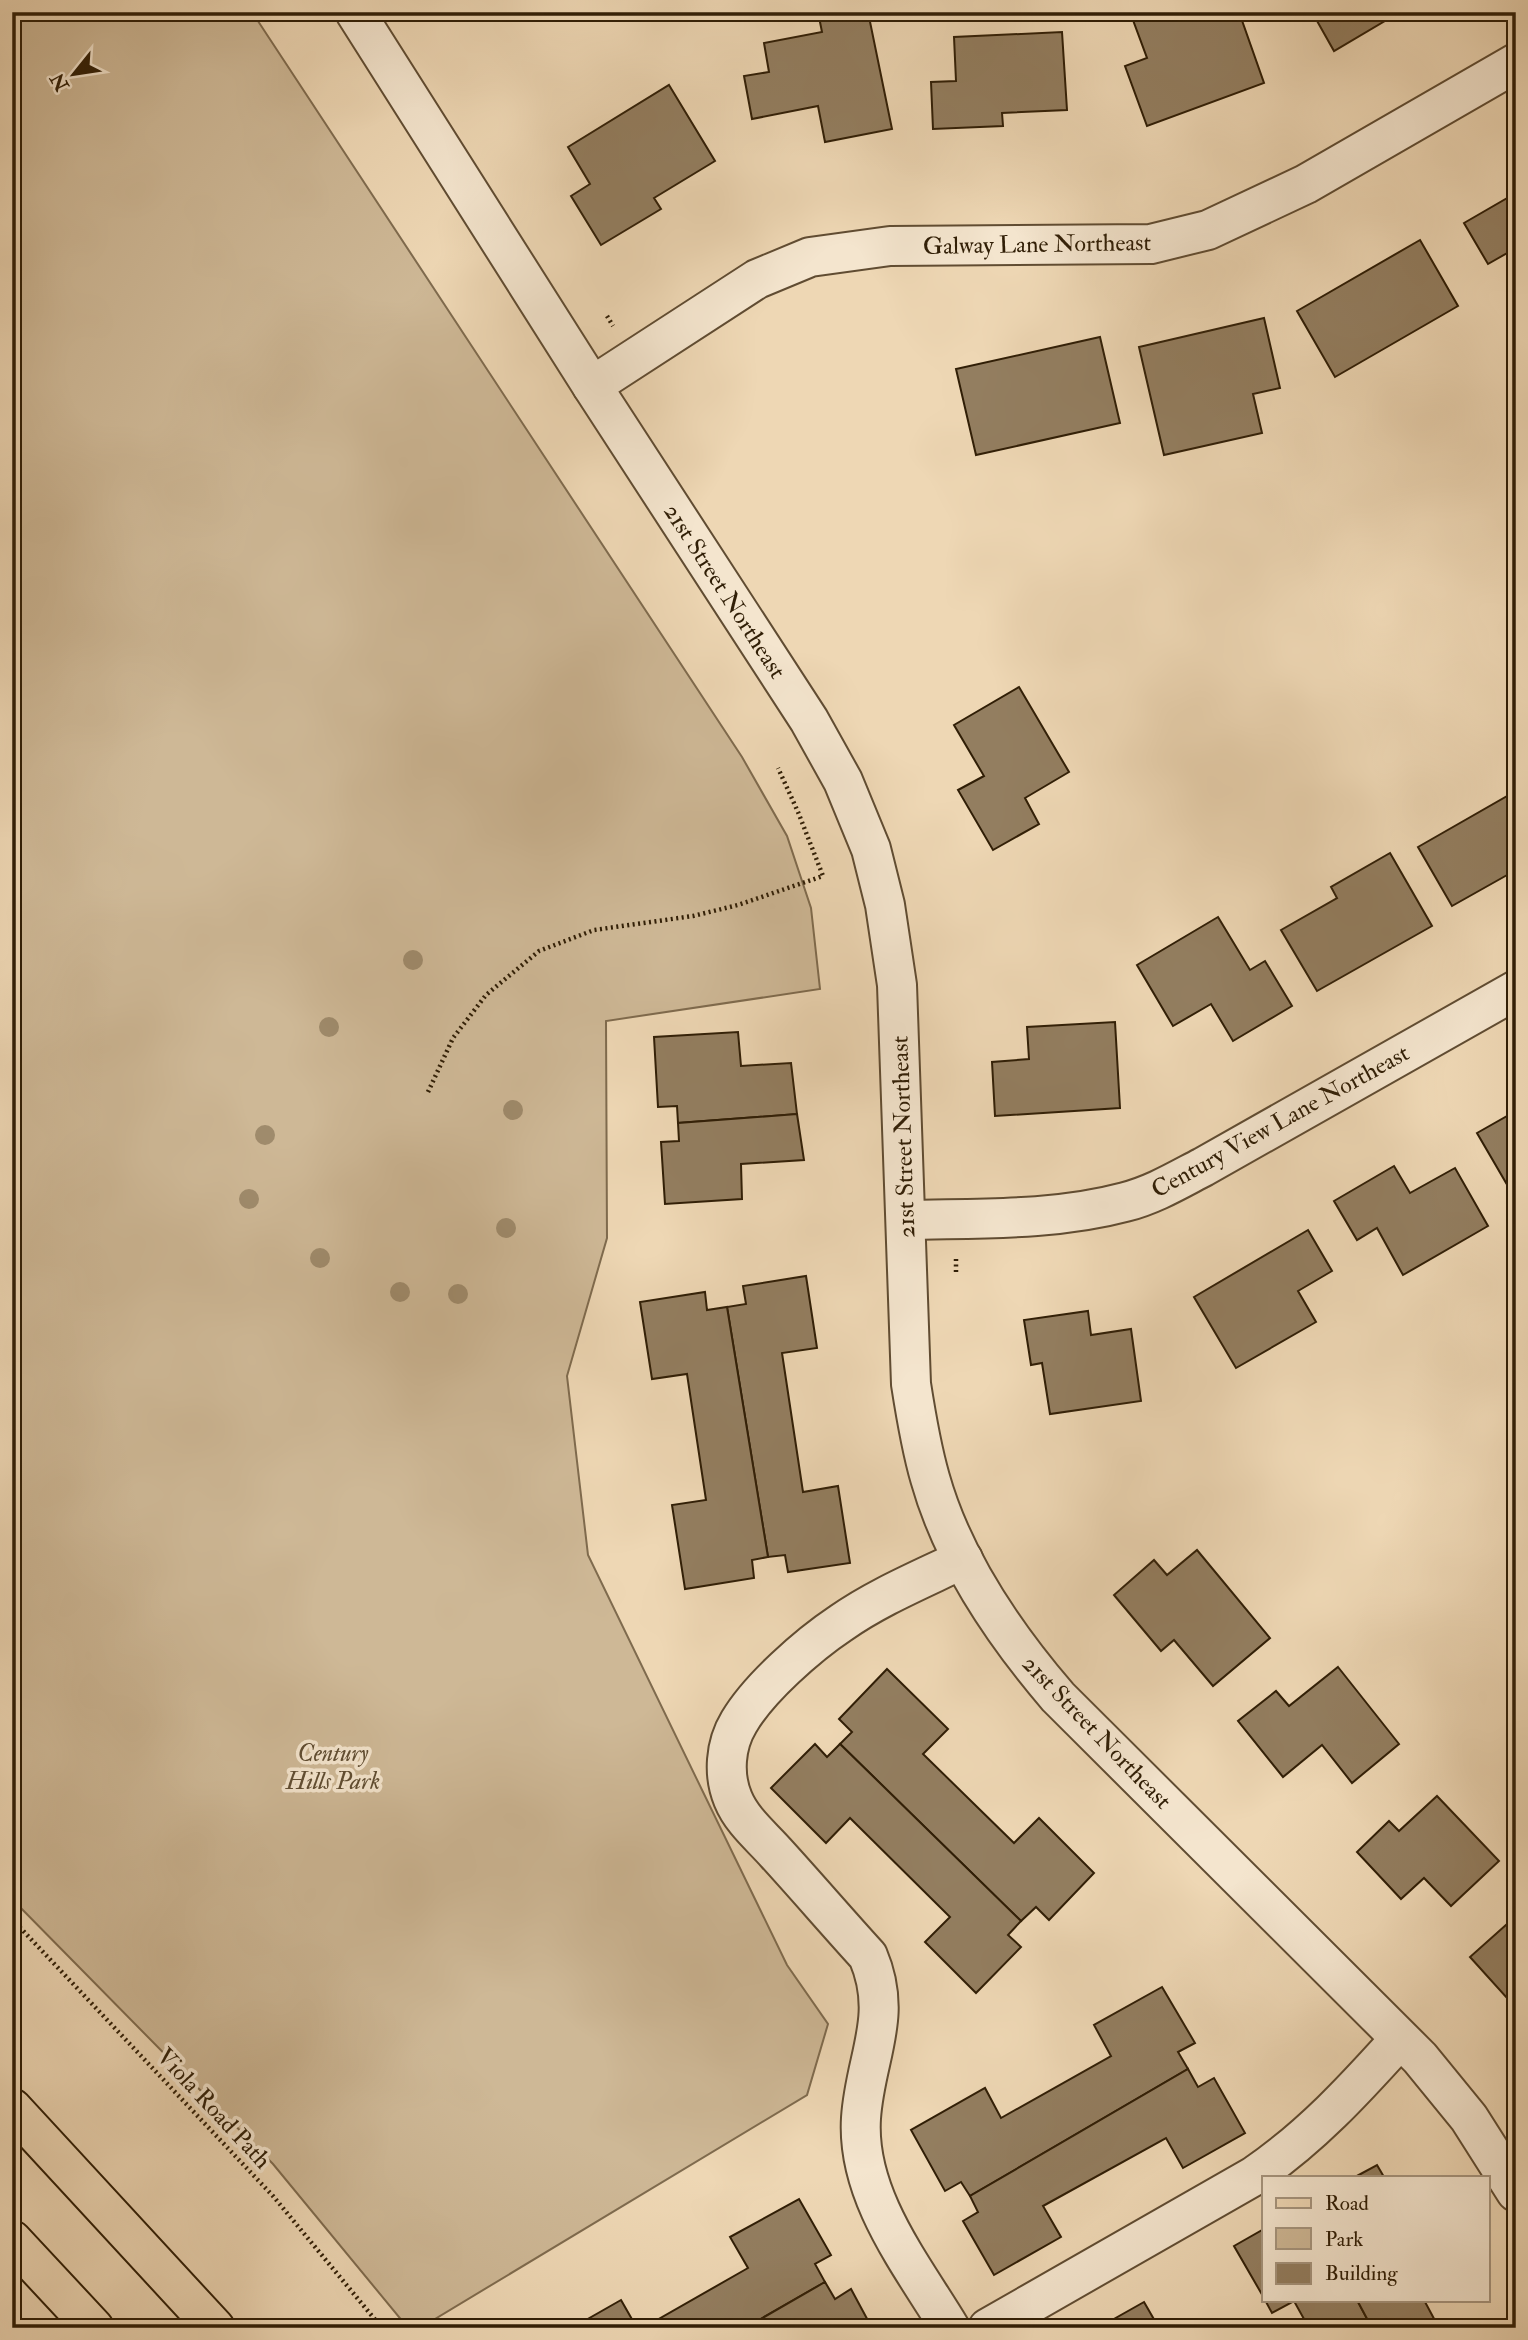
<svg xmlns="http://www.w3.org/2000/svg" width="1528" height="2340" viewBox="0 0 1528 2340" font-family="'IM FELL Double Pica',serif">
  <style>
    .green { fill: #ceb896; stroke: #7f6b4e; stroke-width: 2 }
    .building { fill: #937e60; stroke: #301e06; stroke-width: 2 }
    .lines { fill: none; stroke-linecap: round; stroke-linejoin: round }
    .minor-casing { stroke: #604c32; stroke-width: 42 }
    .major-casing { stroke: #301e06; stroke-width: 42 }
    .path { stroke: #301e06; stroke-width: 4.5; stroke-dasharray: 2 3.5; stroke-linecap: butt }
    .minor { stroke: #f4e5ce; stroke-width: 38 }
    .major { stroke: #eed7b4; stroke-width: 38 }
    .tree { fill: #9f8b6c }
    .labels { text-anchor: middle; stroke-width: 7; stroke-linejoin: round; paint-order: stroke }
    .street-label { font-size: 24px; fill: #301e06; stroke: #f4e5ce }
    .park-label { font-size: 24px; font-style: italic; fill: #5f4c31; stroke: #f4e5ce }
  </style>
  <rect width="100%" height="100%" fill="#eed7b4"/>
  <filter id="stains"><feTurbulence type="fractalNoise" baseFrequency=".00286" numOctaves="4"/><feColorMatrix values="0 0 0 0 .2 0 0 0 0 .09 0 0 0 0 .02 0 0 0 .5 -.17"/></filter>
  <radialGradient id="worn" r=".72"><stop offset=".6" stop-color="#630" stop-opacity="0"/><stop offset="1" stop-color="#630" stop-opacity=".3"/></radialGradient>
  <polygon class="green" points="12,12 252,12 742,757 787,836 811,908 820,989 606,1021 607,1238 567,1376 588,1555 787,1965 828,2024 807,2095 420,2328 408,2328 273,2164 12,1899"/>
  <g class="building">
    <polygon points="818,12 868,12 892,129 825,142 818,106 752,119 744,76 769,72 764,43 822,32"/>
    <polygon points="1130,12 1239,12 1264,83 1147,126 1125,66 1147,58"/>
    <polygon points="1312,12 1400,12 1334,51"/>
    <polygon points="1062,32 1067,110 1002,113 1003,126 933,129 931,82 956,81 954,37"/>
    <polygon points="669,85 715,161 654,198 661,209 601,245 571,196 590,184 568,147"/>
    <polygon points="1516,193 1516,248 1488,264 1464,223"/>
    <polygon points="1420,240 1458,306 1335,377 1297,311"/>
    <polygon points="1264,318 1280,388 1253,394 1262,433 1164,455 1139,347"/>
    <polygon points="1100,337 1120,423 976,455 956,369"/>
    <polygon points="1019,687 1069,772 1025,798 1039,824 993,850 958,790 984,776 954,725"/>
    <polygon points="1516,791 1516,870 1452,906 1418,847"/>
    <polygon points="1390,853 1432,926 1317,991 1281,930 1337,898 1331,887"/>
    <polygon points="1218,917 1250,970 1265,961 1292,1006 1233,1041 1211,1004 1173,1026 1137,965"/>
    <polygon points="1115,1022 1120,1108 995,1116 992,1062 1029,1059 1027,1027"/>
    <polygon points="738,1032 741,1066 791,1063 797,1114 678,1123 677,1106 658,1107 654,1037"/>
    <polygon points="1516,1111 1516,1200 1477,1133"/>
    <polygon points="797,1114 804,1160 741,1164 742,1199 665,1204 661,1142 679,1141 678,1123"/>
    <polygon points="1394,1166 1410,1193 1455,1168 1488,1226 1403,1275 1377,1228 1357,1240 1334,1201"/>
    <polygon points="1308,1230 1332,1271 1298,1291 1316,1322 1236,1368 1194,1297"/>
    <polygon points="806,1276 817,1348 782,1353 803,1492 838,1486 850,1563 788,1572 785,1555 768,1557 727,1307 746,1304 743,1286"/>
    <polygon points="705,1292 707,1310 727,1307 768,1557 752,1560 754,1578 685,1589 672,1505 706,1500 687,1374 652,1379 640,1302"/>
    <polygon points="1088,1311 1091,1335 1131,1329 1141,1401 1050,1414 1042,1363 1031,1365 1024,1320"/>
    <polygon points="1197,1550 1270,1638 1213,1686 1174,1640 1161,1651 1114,1595 1154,1560 1167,1575"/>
    <polygon points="1338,1667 1399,1744 1352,1783 1322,1745 1283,1777 1238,1721 1276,1691 1289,1706"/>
    <polygon points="887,1669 948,1729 923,1754 1014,1843 1039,1818 1094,1873 1049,1920 1036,1907 1021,1921 840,1744 852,1732 839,1719"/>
    <polygon points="815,1744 827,1757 840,1744 1021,1921 1008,1935 1021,1947 976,1993 925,1942 950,1917 850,1818 826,1843 771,1788"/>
    <polygon points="1437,1796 1499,1861 1451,1906 1424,1878 1401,1899 1357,1852 1389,1821 1399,1831"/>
    <polygon points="1516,1916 1516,2008 1470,1957"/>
    <polygon points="1162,1987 1195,2043 1178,2052 1188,2069 970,2196 961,2182 945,2191 911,2130 985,2088 1001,2118 1111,2056 1094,2025"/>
    <polygon points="1188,2069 1198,2087 1214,2078 1245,2133 1183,2168 1166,2138 1043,2206 1061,2237 994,2275 963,2221 978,2212 970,2196"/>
    <polygon points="1377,2165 1384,2177 1355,2177"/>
    <polygon points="799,2199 831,2255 815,2264 825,2282 745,2328 643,2328 748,2268 730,2237"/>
    <polygon points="1264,2229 1264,2298 1234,2246"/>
    <polygon points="825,2282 835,2299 851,2289 872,2328 745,2328"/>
    <polygon points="621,2300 637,2328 572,2328"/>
    <polygon points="1265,2300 1357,2300 1372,2328 1309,2328 1294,2301 1272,2313"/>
    <polygon points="1357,2300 1424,2300 1439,2328 1372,2328"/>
    <polygon points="1144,2302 1159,2328 1098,2328"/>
  </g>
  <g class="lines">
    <defs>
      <g id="minor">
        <path d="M355,12l237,374 217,334 34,61 28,68 14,56 12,80 14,399c5,32 10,63 19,94 23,82 73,155 128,219l362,361 49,60 47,74"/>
        <polyline points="592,386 757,279 810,257 890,246 1151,244 1208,230 1306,184 1516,63"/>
        <path d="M906,1220c72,-2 148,1 219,-18 28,-7 53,-22 78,-35l313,-177"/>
        <path d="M950,2328c-38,-63 -94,-132 -89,-210 4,-61 33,-101 7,-162 -31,-34 -61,-69 -92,-103 -15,-17 -34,-32 -43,-54 -10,-24 -8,-54 6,-77 20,-34 69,-77 102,-99 37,-26 81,-44 122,-64"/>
        <path d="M988,2328l266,-152c57,-39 100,-86 146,-137"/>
      </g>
      <g id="major">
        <polyline points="12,2108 215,2328"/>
        <polyline points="12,2240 94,2328"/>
      </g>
    </defs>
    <use href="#minor" class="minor-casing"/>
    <use href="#major" class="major-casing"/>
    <g class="path">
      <polyline points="607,316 613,326"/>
      <polyline points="428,1092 453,1038 486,995 539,951 594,930 693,916 738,905 823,876 798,812 778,768"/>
      <polyline points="956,1259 956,1272"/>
      <polyline points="12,1919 273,2196 382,2328"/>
    </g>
    <use href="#minor" class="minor"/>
    <use href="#major" class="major"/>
  </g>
  <g class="tree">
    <circle cx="413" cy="960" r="10"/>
    <circle cx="329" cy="1027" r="10"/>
    <circle cx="513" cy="1110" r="10"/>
    <circle cx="265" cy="1135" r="10"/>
    <circle cx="249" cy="1199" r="10"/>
    <circle cx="506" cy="1228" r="10"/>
    <circle cx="320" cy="1258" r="10"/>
    <circle cx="400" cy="1292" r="10"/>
    <circle cx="458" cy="1294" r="10"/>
  </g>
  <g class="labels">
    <g class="street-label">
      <text transform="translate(1037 244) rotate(-1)" y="8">Galway Lane Northeast</text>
      <text transform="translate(725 591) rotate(57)" y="8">21st Street Northeast</text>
      <text transform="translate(1280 1121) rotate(-29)" y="8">Century View Lane Northeast</text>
      <text transform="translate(903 1137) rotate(-92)" y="8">21st Street Northeast</text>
      <text transform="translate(1097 1732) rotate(46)" y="8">21st Street Northeast</text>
      <text transform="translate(214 2108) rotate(47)" y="8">Viola Road Path</text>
    </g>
    <g class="park-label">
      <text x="333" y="1761">Century<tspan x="333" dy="28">Hills Park</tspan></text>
    </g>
  </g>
  <rect width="1528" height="2340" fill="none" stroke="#eed7b4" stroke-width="42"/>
  <rect x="14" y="14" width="1500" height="2312" fill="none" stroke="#301e06" stroke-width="3.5"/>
  <rect x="21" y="21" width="1486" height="2298" fill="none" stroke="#301e06" stroke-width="2"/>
  <rect x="1262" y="2176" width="228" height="126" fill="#f4e5ce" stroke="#a6957e" stroke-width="2"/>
  <rect x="1276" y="2198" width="35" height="10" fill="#eed7b4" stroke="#a6957e" stroke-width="2"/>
  <text x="1325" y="2210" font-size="21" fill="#301e06">Road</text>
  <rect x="1276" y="2228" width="35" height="21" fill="#ceb896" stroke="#a6957e" stroke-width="2"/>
  <text x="1325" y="2246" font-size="21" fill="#301e06">Park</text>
  <rect x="1276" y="2263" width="35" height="21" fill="#937e60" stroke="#a6957e" stroke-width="2"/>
  <text x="1325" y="2280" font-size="21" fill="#301e06">Building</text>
  <g transform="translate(74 74) rotate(240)" stroke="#f4e5ce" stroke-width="5" paint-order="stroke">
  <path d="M0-5L12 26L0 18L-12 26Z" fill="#301e06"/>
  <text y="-10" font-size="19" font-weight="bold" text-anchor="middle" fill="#301e06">N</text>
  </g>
  <rect width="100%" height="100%" filter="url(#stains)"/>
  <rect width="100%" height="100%" fill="url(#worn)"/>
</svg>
